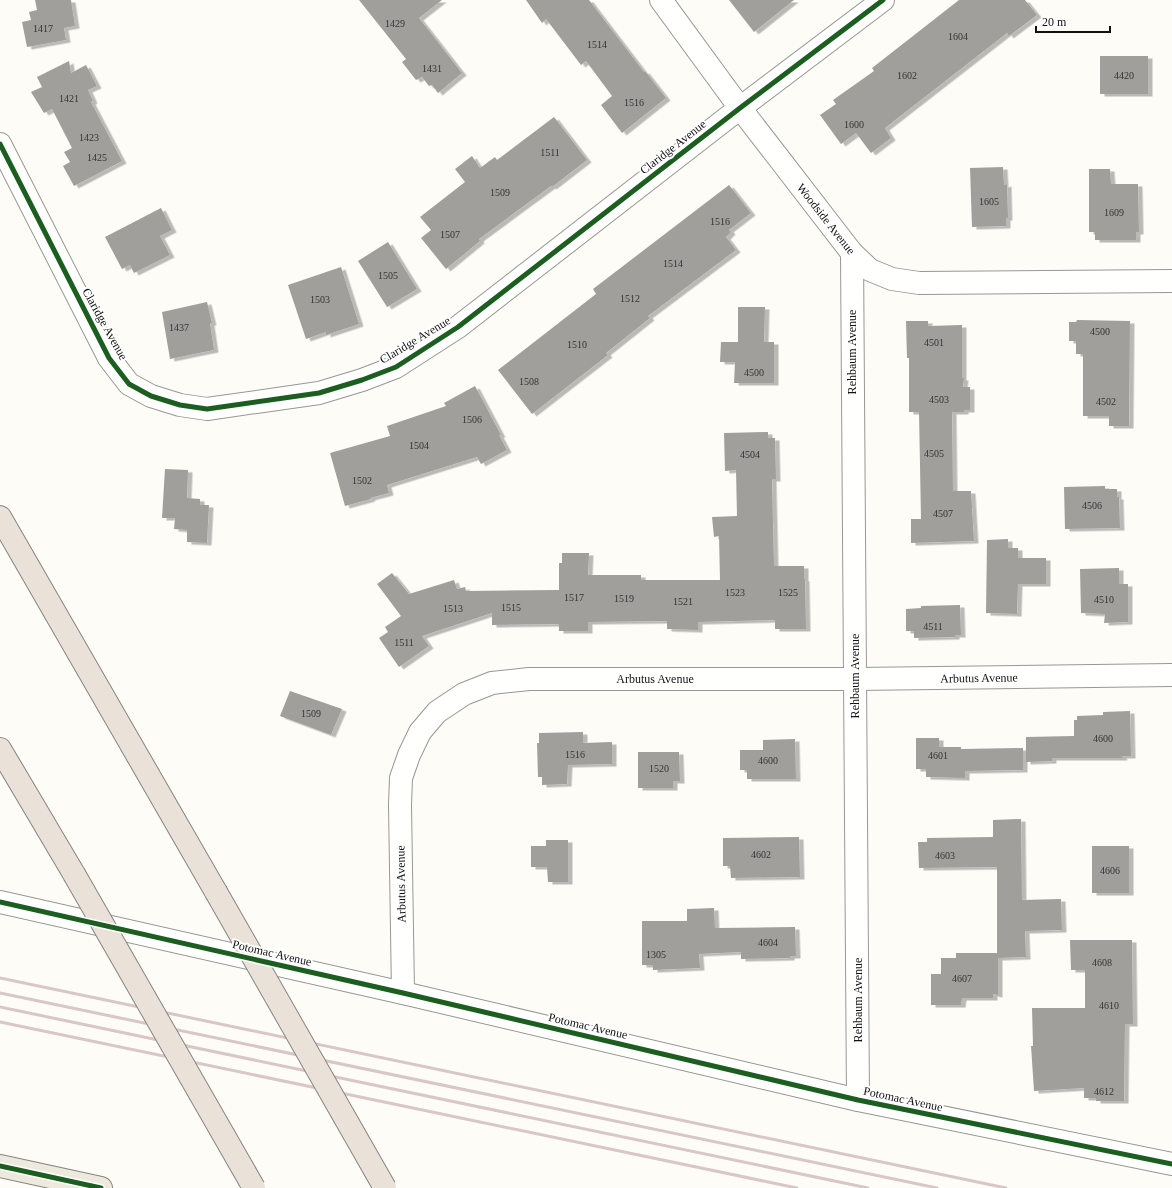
<svg xmlns="http://www.w3.org/2000/svg" width="1172" height="1188" viewBox="0 0 1172 1188" font-family="'Times New Roman',serif">
  <style>
    .building { fill: #a19f9c; filter: url(#shadow) }
    .lines { fill: none; stroke-linecap: round; stroke-linejoin: round }
    .street-casing { stroke: #979795; stroke-width: 24 }
    .primary-casing { stroke: #858482; stroke-width: 24 }
    .highway-casing { stroke: #858482; stroke-width: 24 }
    .street { stroke: #fffffe; stroke-width: 22 }
    .primary { stroke: #ede9dc; stroke-width: 22 }
    .highway { stroke: #eae1d8; stroke-width: 22 }
    .rail { stroke: #d9c6c7; stroke-width: 3 }
    .highway-bridge-casing { stroke: #858482; stroke-width: 24; stroke-linecap: butt }
    .highway-bridge { stroke: #eae1d8; stroke-width: 22 }
    .cycleway-casing { stroke: #fff; stroke-width: 8 }
    .cycleway { stroke: #1b5e20; stroke-width: 5 }
    .labels { text-anchor: middle; stroke-width: 4; stroke-linejoin: round; paint-order: stroke }
    .number-label { font-size: 10px; fill: #353434 }
    .street-label { font-size: 12px; fill: #111; stroke: #fff }
  </style>
  <defs>
    <filter id="shadow"><feDropShadow dx="4.5" dy="2.5" stdDeviation="0" flood-color="#0004"/></filter>
  </defs>
  <rect width="100%" height="100%" fill="#fdfcf7"/>
  <g class="building">
    <polygon points="35,0 71,0 75,26 64,28 66,40 27,47 22,22 31,20 29,12 37,10"/>
    <polygon points="359,0 442,0 419,18 462,73 438,93 432,85 429,86 422,77 416,80 402,62 406,59"/>
    <polygon points="526,0 589,0 644,72 645,71 666,98 622,133 601,105 612,96 586,61 581,65 546,19 542,23"/>
    <polygon points="729,0 794,0 754,32"/>
    <polygon points="959,0 1025,0 1037,15 1009,36 1007,33 885,128 891,138 871,153 856,133 841,144 820,115 836,104 833,100 874,71 872,68"/>
    <rect x="1100" y="56" width="48" height="38"/>
    <polygon points="69,61 71,73 86,65 97,86 88,90 93,101 91,102 122,161 74,186 63,166 70,162 64,152 72,148 52,109 44,113 31,92 42,87 37,77"/>
    <polygon points="554,117 587,160 552,187 551,186 479,239 480,241 446,269 421,238 431,230 420,217 465,182 455,169 472,156 480,168 495,157 497,160"/>
    <polygon points="1003,167 1004,185 1007,184 1008,218 1006,218 1006,226 972,227 970,168"/>
    <polygon points="1089,169 1110,169 1111,184 1138,184 1139,232 1136,232 1136,240 1095,240 1095,232 1089,232"/>
    <polygon points="729,185 751,213 729,230 731,232 726,237 736,250 648,316 650,318 606,353 608,355 532,414 498,370 596,294 593,289"/>
    <polygon points="161,208 172,230 160,236 170,255 134,273 130,265 122,269 105,237"/>
    <polygon points="388,242 417,289 387,307 358,261"/>
    <polygon points="341,267 359,324 326,335 326,332 306,339 288,285"/>
    <polygon points="207,302 212,323 210,323 214,350 170,359 162,312"/>
    <polygon points="738,307 765,307 764,342 774,342 774,383 734,383 735,362 720,362 721,342 738,342"/>
    <polygon points="1077,320 1130,321 1129,426 1109,426 1109,416 1083,416 1083,354 1076,354 1076,341 1069,341 1069,322 1076,322"/>
    <polygon points="906,321 928,321 928,326 962,325 962,378 964,378 963,387 970,387 970,410 964,410 964,412 952,412 953,491 971,491 974,541 911,543 911,519 921,519 919,412 909,412 909,358 907,358"/>
    <polygon points="475,386 501,435 499,435 507,450 481,464 477,457 387,485 389,493 370,498 371,499 345,506 330,453 390,436 387,426 446,406 444,403"/>
    <polygon points="768,432 768,438 775,438 776,479 772,479 774,566 804,566 804,579 805,579 806,629 775,629 775,620 698,622 698,630 667,629 667,621 588,622 588,631 559,631 559,624 492,625 492,613 422,636 429,646 399,667 379,638 388,632 385,627 401,616 377,584 392,573 409,594 454,580 457,589 465,587 466,591 559,590 559,563 562,563 562,553 589,553 588,575 641,575 641,580 720,580 719,536 714,537 712,517 737,516 736,470 725,471 724,433"/>
    <polygon points="165,469 188,470 187,498 200,499 200,505 209,505 207,543 187,542 187,530 174,529 175,518 162,518"/>
    <polygon points="1105,486 1105,489 1117,489 1117,497 1119,497 1120,528 1065,529 1064,487"/>
    <polygon points="1008,539 1008,548 1018,548 1018,558 1046,558 1046,584 1018,584 1017,614 986,613 987,540"/>
    <polygon points="1119,568 1119,584 1128,584 1128,622 1104,623 1105,614 1081,613 1080,569"/>
    <polygon points="960,605 961,635 955,635 955,637 914,638 914,631 906,631 906,609 921,608 921,606"/>
    <polygon points="290,691 342,709 331,735 280,716"/>
    <polygon points="1130,711 1131,756 1122,756 1123,758 1052,758 1052,761 1026,762 1026,737 1074,736 1074,720 1077,720 1077,716 1103,715 1103,712"/>
    <polygon points="583,732 583,743 612,742 612,764 568,765 567,784 542,785 542,777 538,777 537,743 539,743 539,733"/>
    <polygon points="916,738 939,738 939,747 961,747 961,749 1023,748 1023,770 965,771 965,778 926,777 926,769 916,769"/>
    <polygon points="795,739 796,779 747,779 747,770 740,770 740,750 763,750 763,740"/>
    <polygon points="638,752 679,752 680,781 673,781 673,788 638,788"/>
    <polygon points="1021,819 1022,900 1061,899 1062,930 1025,931 1026,957 998,958 998,995 993,994 993,998 962,998 961,1005 931,1005 931,974 941,974 941,958 956,958 956,953 997,953 997,867 919,868 918,842 927,842 927,838 993,837 993,820"/>
    <polygon points="799,837 800,877 731,878 730,866 723,866 723,838"/>
    <polygon points="546,840 568,840 568,882 548,882 547,867 531,867 531,846 546,846"/>
    <rect x="1092" y="846" width="37" height="47"/>
    <polygon points="714,908 715,928 795,927 796,956 790,956 790,958 741,959 741,952 699,954 700,968 653,970 653,965 642,965 642,921 687,921 687,909"/>
    <polygon points="1070,940 1132,940 1133,1024 1125,1024 1124,1101 1096,1101 1096,1098 1084,1098 1084,1088 1034,1091 1031,1046 1033,1046 1032,1008 1085,1008 1085,970 1071,970"/>
  </g>
  <g class="lines">
    <defs>
      <g id="street">
        <polyline points="661,0 740,108 852,253 870,270 892,279 919,283 1172,281"/>
        <polyline points="0,144 109,358 129,384 151,396 180,405 207,409 319,393 362,380 396,367 458,327 740,108 883,0"/>
        <polyline points="852,253 858,1100"/>
        <polyline points="0,902 403,993 858,1100 1172,1164"/>
        <polyline points="403,993 400,805 401,778 409,755 420,732 437,712 464,694 492,683 529,679 855,679 1172,675"/>
      </g>
      <polyline id="primary" points="0,1166 101,1188"/>
      <g id="highway">
        <polyline points="0,517 216,892"/>
        <polyline points="0,749 74,874"/>
      </g>
    </defs>
    <use href="#street" class="street-casing"/>
    <use href="#primary" class="primary-casing"/>
    <use href="#highway" class="highway-casing"/>
    <use href="#street" class="street"/>
    <use href="#primary" class="primary"/>
    <use href="#highway" class="highway"/>
    <g class="rail">
      <polyline points="0,978 1006,1188"/>
      <polyline points="0,993 937,1188"/>
      <polyline points="0,1007 868,1188"/>
      <polyline points="0,1022 797,1188"/>
    </g>
    <defs>
      <g id="highway-bridge">
        <polyline points="74,874 254,1188"/>
        <polyline points="216,892 385,1188"/>
      </g>
    </defs>
    <use href="#highway-bridge" class="highway-bridge-casing"/>
    <use href="#highway-bridge" class="highway-bridge"/>
    <defs>
      <g id="cycleway">
        <polyline points="0,144 109,358 129,384 151,396 180,405 207,409 319,393 362,380 396,367 458,327 740,108 883,0"/>
        <polyline points="0,902 403,993 858,1100 1172,1164"/>
        <polyline points="0,1166 101,1188"/>
      </g>
    </defs>
    <use href="#cycleway" class="cycleway-casing"/>
    <use href="#cycleway" class="cycleway"/>
  </g>
  <g class="labels">
    <g class="number-label">
      <text x="395" y="27">1429</text>
      <text x="43" y="32">1417</text>
      <text x="958" y="40">1604</text>
      <text x="597" y="48">1514</text>
      <text x="432" y="72">1431</text>
      <text x="907" y="79">1602</text>
      <text x="1124" y="79">4420</text>
      <text x="69" y="102">1421</text>
      <text x="634" y="106">1516</text>
      <text x="854" y="128">1600</text>
      <text x="89" y="141">1423</text>
      <text x="550" y="156">1511</text>
      <text x="97" y="161">1425</text>
      <text x="500" y="196">1509</text>
      <text x="989" y="205">1605</text>
      <text x="1114" y="216">1609</text>
      <text x="720" y="225">1516</text>
      <text x="450" y="238">1507</text>
      <text x="673" y="267">1514</text>
      <text x="388" y="279">1505</text>
      <text x="630" y="302">1512</text>
      <text x="320" y="303">1503</text>
      <text x="179" y="331">1437</text>
      <text x="1100" y="335">4500</text>
      <text x="934" y="346">4501</text>
      <text x="577" y="348">1510</text>
      <text x="754" y="376">4500</text>
      <text x="529" y="385">1508</text>
      <text x="939" y="403">4503</text>
      <text x="1106" y="405">4502</text>
      <text x="472" y="423">1506</text>
      <text x="419" y="449">1504</text>
      <text x="934" y="457">4505</text>
      <text x="750" y="458">4504</text>
      <text x="362" y="484">1502</text>
      <text x="1092" y="509">4506</text>
      <text x="943" y="517">4507</text>
      <text x="735" y="596">1523</text>
      <text x="788" y="596">1525</text>
      <text x="574" y="601">1517</text>
      <text x="624" y="602">1519</text>
      <text x="1104" y="603">4510</text>
      <text x="683" y="605">1521</text>
      <text x="511" y="611">1515</text>
      <text x="453" y="612">1513</text>
      <text x="933" y="630">4511</text>
      <text x="404" y="646">1511</text>
      <text x="311" y="717">1509</text>
      <text x="1103" y="742">4600</text>
      <text x="575" y="758">1516</text>
      <text x="938" y="759">4601</text>
      <text x="768" y="764">4600</text>
      <text x="659" y="772">1520</text>
      <text x="761" y="858">4602</text>
      <text x="945" y="859">4603</text>
      <text x="1110" y="874">4606</text>
      <text x="768" y="946">4604</text>
      <text x="656" y="958">1305</text>
      <text x="1102" y="966">4608</text>
      <text x="962" y="982">4607</text>
      <text x="1109" y="1009">4610</text>
      <text x="1104" y="1095">4612</text>
    </g>
    <g class="street-label">
      <text transform="translate(673 147) rotate(-38)" y="4">Claridge Avenue</text>
      <text transform="translate(826 219) rotate(52)" y="4">Woodside Avenue</text>
      <text transform="translate(105 324) rotate(61)" y="4">Claridge Avenue</text>
      <text transform="translate(415 340) rotate(-31)" y="4">Claridge Avenue</text>
      <text transform="translate(852 352) rotate(-90)" y="4">Rehbaum Avenue</text>
      <text transform="translate(855 676) rotate(-90)" y="4">Rehbaum Avenue</text>
      <text transform="translate(979 678) rotate(-1)" y="4">Arbutus Avenue</text>
      <text x="655" y="683">Arbutus Avenue</text>
      <text transform="translate(401 884) rotate(-91)" y="4">Arbutus Avenue</text>
      <text transform="translate(272 953) rotate(13)" y="4">Potomac Avenue</text>
      <text transform="translate(858 1000) rotate(-90)" y="4">Rehbaum Avenue</text>
      <text transform="translate(588 1026) rotate(13)" y="4">Potomac Avenue</text>
      <text transform="translate(903 1099) rotate(12)" y="4">Potomac Avenue</text>
    </g>
  </g>
  <path d="M1036 26v6h74v-6" fill="none" stroke="#111111" stroke-width="2"/>
  <text x="1042" y="26" font-size="12" fill="#111111" stroke="#ffffff" stroke-width="3" paint-order="stroke">20 m</text>
</svg>
